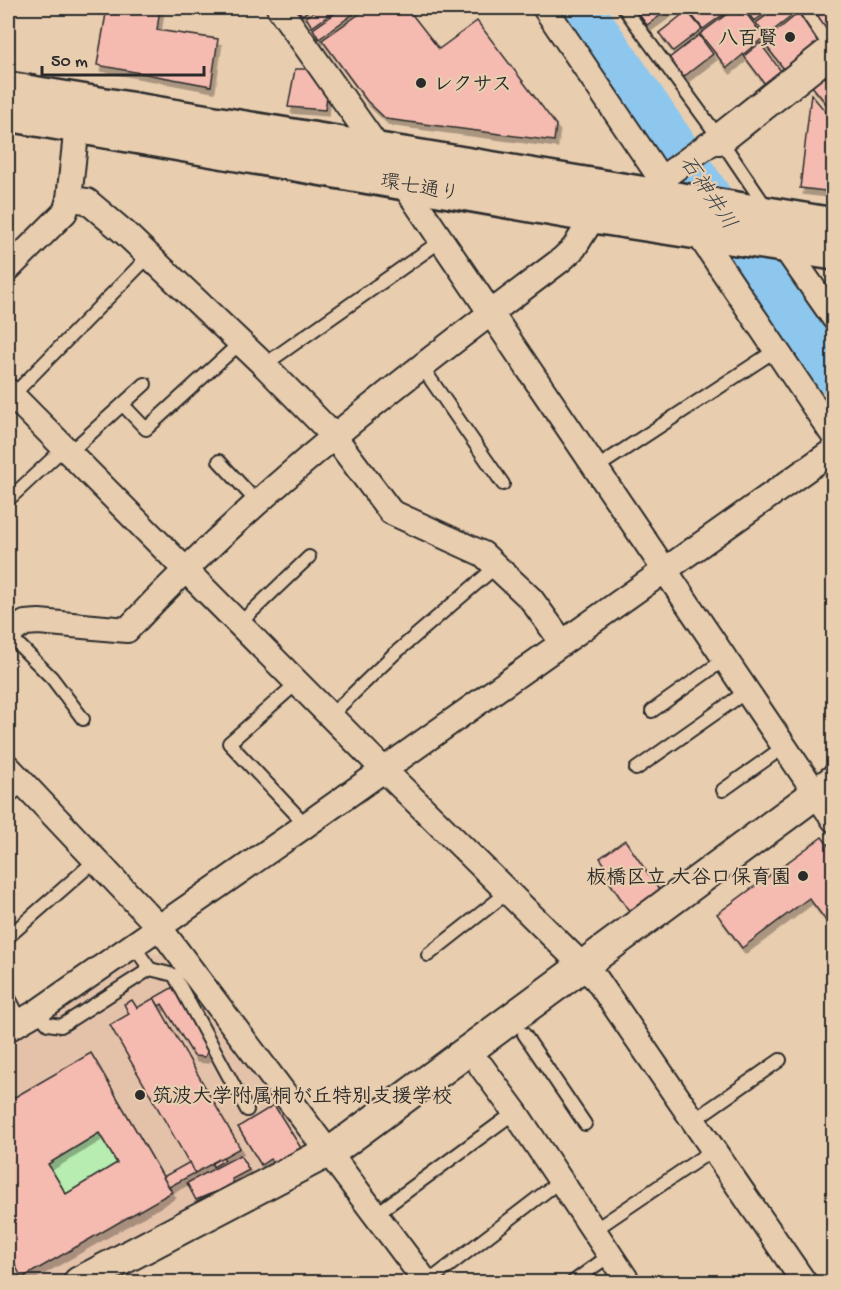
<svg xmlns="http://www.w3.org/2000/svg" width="841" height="1290" viewBox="0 0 841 1290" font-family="'Gochi Hand','Klee One',sans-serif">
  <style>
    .built { fill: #e4c2aa }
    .green { fill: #b7edb0; stroke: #718c6e; stroke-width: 1.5 }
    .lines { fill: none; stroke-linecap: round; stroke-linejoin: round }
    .river { stroke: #8ec7ed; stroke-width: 39 }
    .building { fill: #f5bbb0; stroke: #2b2b2b; stroke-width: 1.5; fill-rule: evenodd; filter: url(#shadow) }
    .service-casing { stroke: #2b2b2b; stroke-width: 16 }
    .minor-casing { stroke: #2b2b2b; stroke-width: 28 }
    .tertiary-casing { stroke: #2b2b2b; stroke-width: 34 }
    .primary-casing { stroke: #2b2b2b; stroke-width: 38 }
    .service { stroke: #e8cdaf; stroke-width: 12 }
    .minor { stroke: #e8cdaf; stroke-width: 24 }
    .tertiary { stroke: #e8cdaf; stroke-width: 30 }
    .primary { stroke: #e8cdaf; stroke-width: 33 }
    .poi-dot { fill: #2b2b2b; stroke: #e8cdaf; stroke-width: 2 }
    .labels { text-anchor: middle; stroke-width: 4.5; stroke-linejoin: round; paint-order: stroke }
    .poi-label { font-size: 20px; font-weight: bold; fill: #2b2b2b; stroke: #e8cdaf; text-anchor: end }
    .street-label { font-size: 20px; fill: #2b2b2b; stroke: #e8cdaf }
    .water-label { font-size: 21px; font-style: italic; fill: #3a4248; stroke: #e8cdaf }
  </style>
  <defs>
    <filter id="shadow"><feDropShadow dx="3.5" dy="6" stdDeviation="0" flood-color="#0004"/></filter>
  </defs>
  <rect width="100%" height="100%" fill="#e8cdaf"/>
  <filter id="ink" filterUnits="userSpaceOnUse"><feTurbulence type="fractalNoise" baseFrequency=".0167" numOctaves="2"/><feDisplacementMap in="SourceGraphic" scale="12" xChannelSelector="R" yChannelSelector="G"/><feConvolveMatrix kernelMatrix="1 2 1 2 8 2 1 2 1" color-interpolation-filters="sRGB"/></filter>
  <g filter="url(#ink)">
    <polygon class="built" points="145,952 169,956 312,1146 301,1155 46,1282 8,1282 8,1043 24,1036"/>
    <polygon class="green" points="99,1133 117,1163 66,1194 48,1164"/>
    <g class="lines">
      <polyline class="river" points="584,8 834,376"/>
    </g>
    <g class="building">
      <polygon points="107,8 160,8 157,30 218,39 211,86 97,65"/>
      <polygon points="297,8 313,8 302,15"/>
      <polygon points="320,8 339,8 312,27 306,17"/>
      <polygon points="343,8 349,8 353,14 319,39 313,29"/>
      <polygon points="368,8 407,8 439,49 477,21 556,125 554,141 386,119 367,101 322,40"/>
      <polygon points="634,8 671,8 647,25"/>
      <polygon points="686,8 732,8 703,29"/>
      <polygon points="735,8 742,8 764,37 727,68 700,34"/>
      <polygon points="744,8 766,8 769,11 754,21"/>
      <polygon points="777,8 801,9 766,36 756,23"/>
      <polygon points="811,8 834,8 834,34 831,35"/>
      <polygon points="687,11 702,29 673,51 659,33"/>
      <polygon points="801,11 822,38 784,69 763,42"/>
      <polygon points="699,35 713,54 682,78 668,59"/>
      <polygon points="760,43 781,71 765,84 744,56"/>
      <polygon points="295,69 310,69 327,97 325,110 288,107"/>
      <polygon points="823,74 834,89 834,113 811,85"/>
      <polygon points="811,94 834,122 834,192 800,188"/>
      <polygon points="822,837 834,853 834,931 809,898 742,948 717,914"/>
      <polygon points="625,840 662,894 632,915 602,871 607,868 600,858"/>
      <polygon points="175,986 209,1047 205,1057 194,1056 162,1004 159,1006 154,998"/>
      <polygon points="154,998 240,1148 195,1173 110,1025 129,1014 124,1004 132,1000 137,1008"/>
      <path d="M91,1053l81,139 -150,86 -14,-26v-151zM99,1133l18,30 -51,31 -18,-30z"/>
      <polygon points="274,1105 301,1148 274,1164 270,1159 261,1165 238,1127"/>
      <polygon points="240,1155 249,1170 232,1179 234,1184 196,1200 187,1183"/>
      <polygon points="223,1157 225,1160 213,1167 212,1163"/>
      <polygon points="190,1162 195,1173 169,1187 163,1177"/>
    </g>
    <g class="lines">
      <defs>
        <g id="service">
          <polyline points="624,8 720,139 766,207"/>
          <polyline points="804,8 832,50"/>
          <polyline points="264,365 442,240"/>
          <polyline points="422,367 503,484"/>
          <polyline points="12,396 148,257"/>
          <polyline points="123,405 146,429 240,343"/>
          <polyline points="69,453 145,384"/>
          <polyline points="219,461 257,502"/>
          <polyline points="596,468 776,350"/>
          <polyline points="8,500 64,448"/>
          <polyline points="240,623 309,557"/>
          <polyline points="8,634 52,678 83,719"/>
          <polyline points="298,682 229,743 306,825"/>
          <polyline points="652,711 725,659"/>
          <polyline points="331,715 393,655 498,565"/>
          <polyline points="636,769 747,691"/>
          <polyline points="723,790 785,746"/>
          <polyline points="8,798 24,783"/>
          <polyline points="8,937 97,859"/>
          <polyline points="428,955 508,892"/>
          <polyline points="150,969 174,975 247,1110"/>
          <polyline points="8,996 21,1021"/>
          <polyline points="37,1012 48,1024 61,1026 150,969 133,945"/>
          <polyline points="524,1034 585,1124"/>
          <polyline points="694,1120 780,1060"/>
          <polyline points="376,1214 515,1112"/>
          <polyline points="593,1231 714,1149"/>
          <polyline points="428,1282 561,1180"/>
          <polyline points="573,1282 610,1255"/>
        </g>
        <g id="minor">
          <polyline points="279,8 402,182 834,820"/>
          <polyline points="545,8 661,179 659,195"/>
          <polyline points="661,179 708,145 720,139"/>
          <polyline points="69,199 87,201 125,233 264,365 333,435 391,512 483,554 531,599 562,642"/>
          <polyline points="697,232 834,436"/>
          <polyline points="783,245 834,318"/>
          <polyline points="8,269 65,212 69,199 77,125"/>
          <polyline points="8,391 383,769 597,980 804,1282"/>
          <path d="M8,634l17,-11 14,-1 88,8c130,-140 282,-256 434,-370l13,-12 20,-32"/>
          <polyline points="8,767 159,927 426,1282"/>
          <polyline points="8,1029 37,1012 306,825 834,450"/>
          <polyline points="481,1066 515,1112 628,1282"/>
        </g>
        <g id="tertiary">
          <polyline points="720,139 834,49"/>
          <polyline points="79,1282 339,1146 834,780"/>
        </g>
        <g id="primary">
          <polyline points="8,89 834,225"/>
          <polyline points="8,114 594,216 834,253"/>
        </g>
      </defs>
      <use href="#service" class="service-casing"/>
      <use href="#minor" class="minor-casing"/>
      <use href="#tertiary" class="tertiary-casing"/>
      <use href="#primary" class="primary-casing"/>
      <use href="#service" class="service"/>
      <use href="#minor" class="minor"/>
      <use href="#tertiary" class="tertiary"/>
      <use href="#primary" class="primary"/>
    </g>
  </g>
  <g class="poi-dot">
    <circle cx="790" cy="37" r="6"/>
    <circle cx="421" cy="83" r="6"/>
    <circle cx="803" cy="876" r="6"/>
    <circle cx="140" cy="1095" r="6"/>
  </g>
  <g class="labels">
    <g class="poi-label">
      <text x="778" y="44">八百賢</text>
      <text x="433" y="90" text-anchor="start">レクサス</text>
      <text x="791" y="883">板橋区立 大谷口保育園</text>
      <text x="152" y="1102" text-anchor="start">筑波大学附属桐が丘特別支援学校</text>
    </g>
    <g class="street-label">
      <text transform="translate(420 186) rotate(10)" y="7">環七通り</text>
    </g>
    <g class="water-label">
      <text transform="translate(709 192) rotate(56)" y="7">石神井川</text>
    </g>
  </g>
  <rect width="841" height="1290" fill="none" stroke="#e8cdaf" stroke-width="30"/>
  <rect x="15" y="15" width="811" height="1260" fill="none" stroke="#2b2b2b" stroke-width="2" filter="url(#ink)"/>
  <path d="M42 66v9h162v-9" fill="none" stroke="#2b2b2b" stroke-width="3"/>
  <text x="51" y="66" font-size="18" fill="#2b2b2b" stroke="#e8cdaf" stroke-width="4.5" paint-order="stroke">50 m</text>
</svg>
